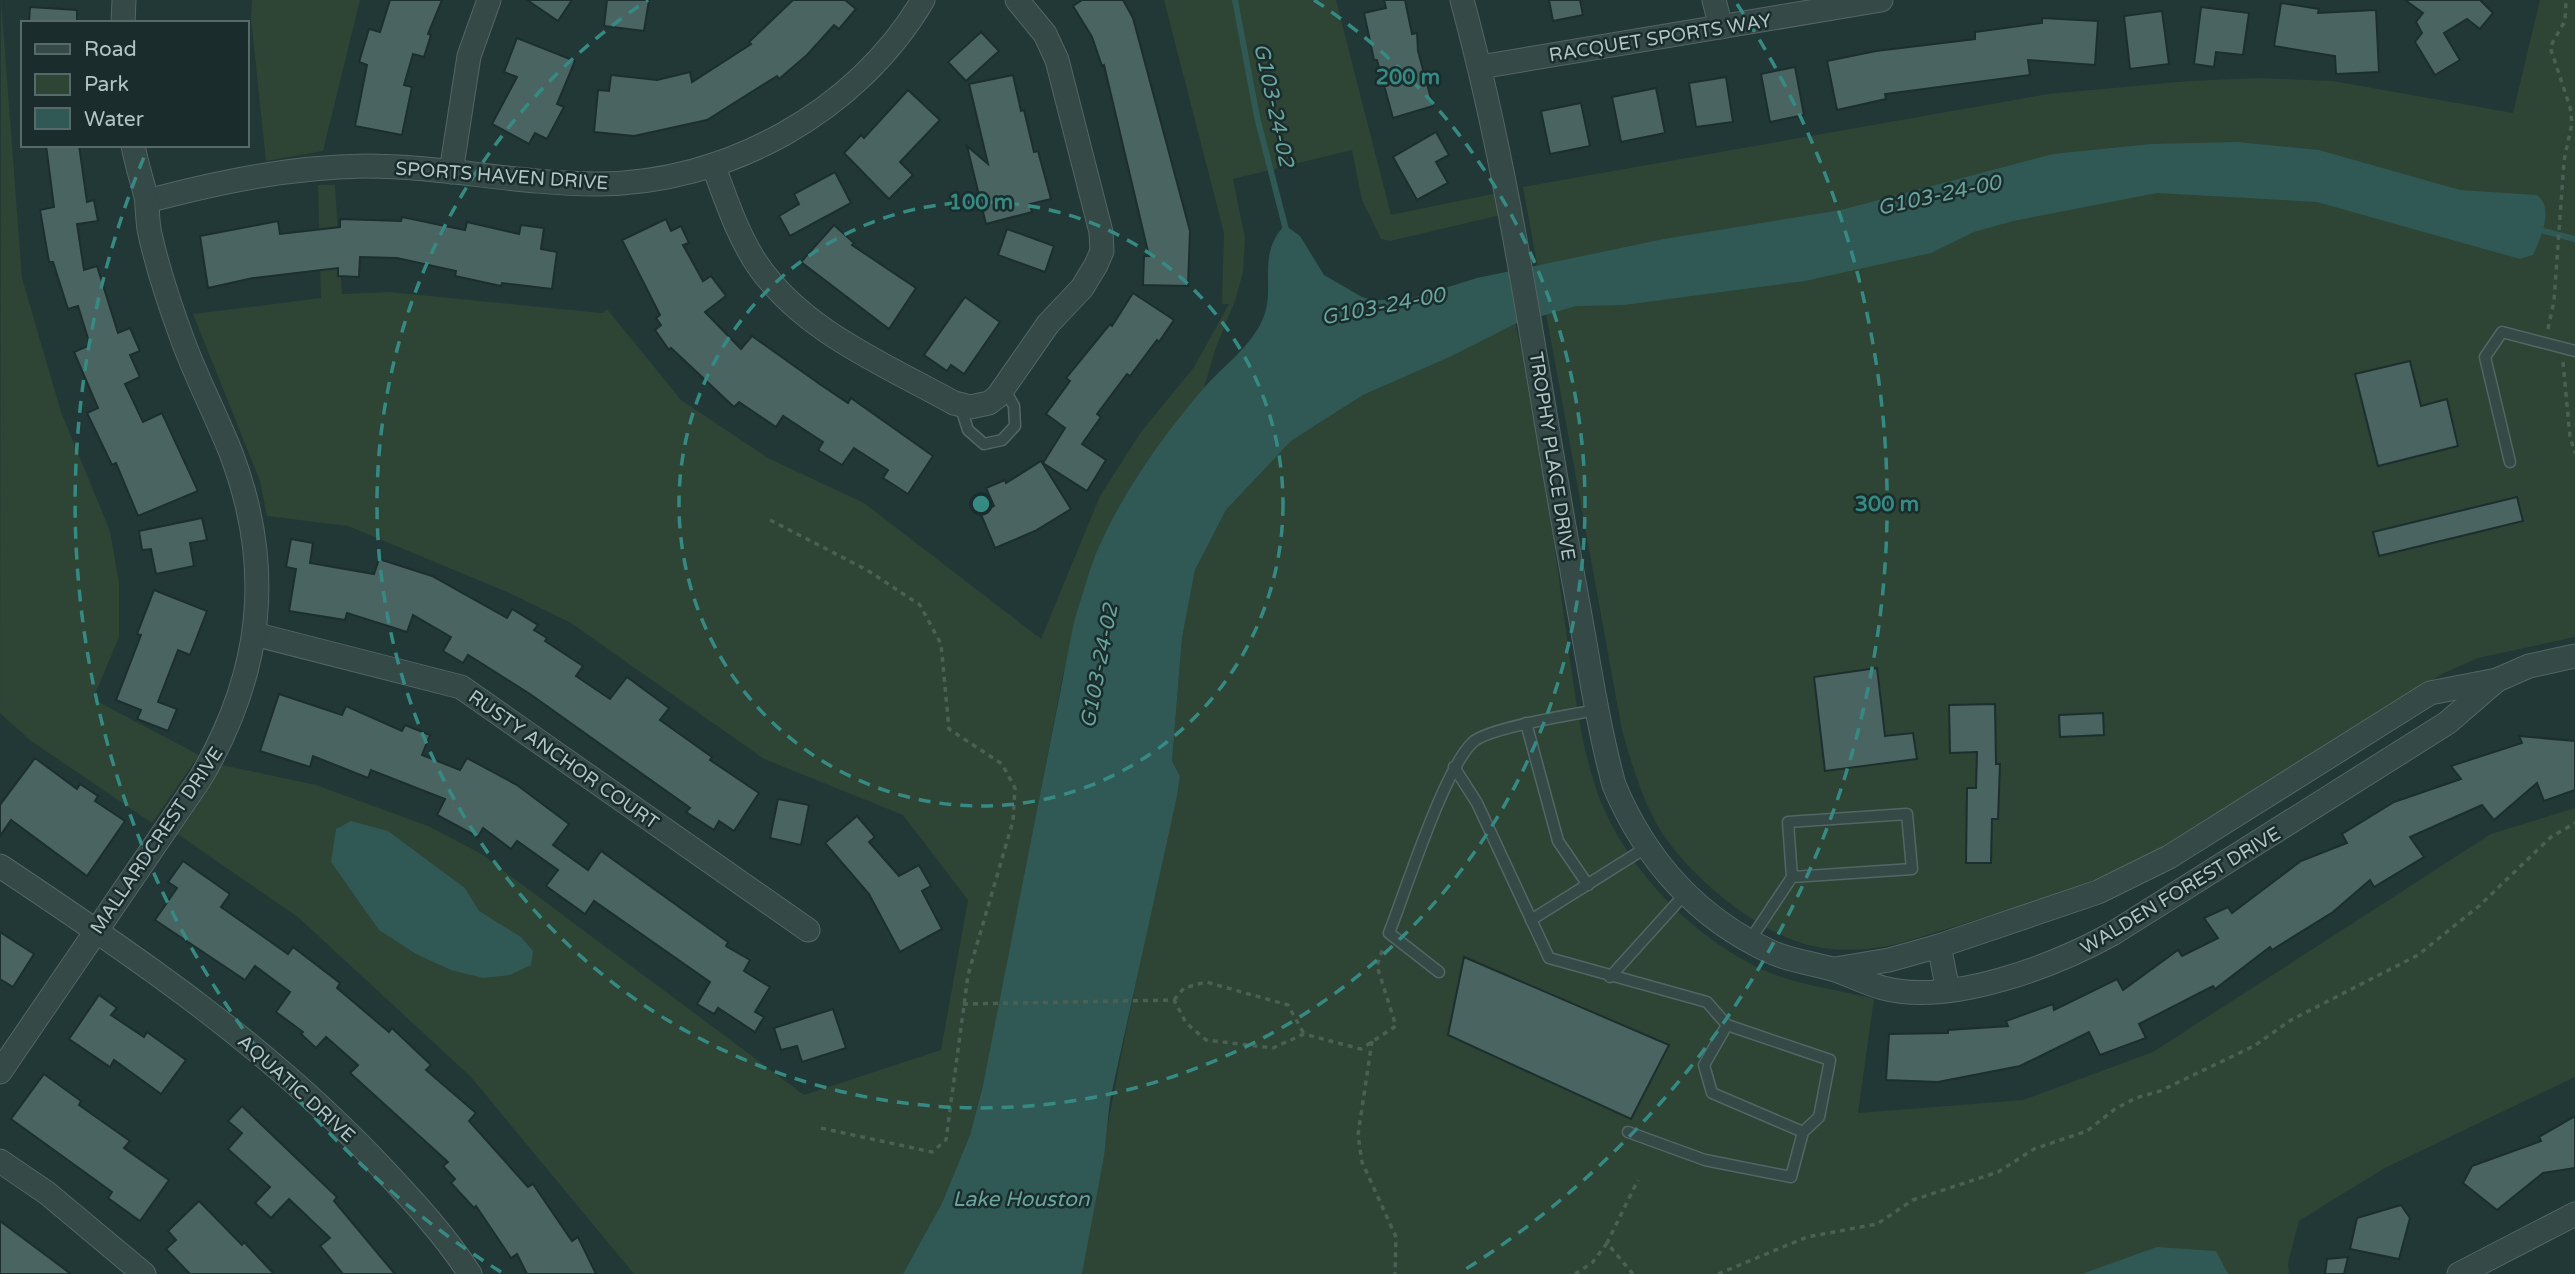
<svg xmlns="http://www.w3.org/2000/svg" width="2575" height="1274" viewBox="0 0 2575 1274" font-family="'Varela Round',sans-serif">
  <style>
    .green { fill: #2e4434 }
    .water { fill: #305955 }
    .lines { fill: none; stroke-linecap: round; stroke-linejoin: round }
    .stream { stroke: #305955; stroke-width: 6 }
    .building { fill: #4a6462; stroke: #1c2f2e; stroke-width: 2 }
    .lane-casing { stroke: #536665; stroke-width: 13 }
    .street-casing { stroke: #536665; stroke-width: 25 }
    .path { stroke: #4a6054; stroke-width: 3.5; stroke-dasharray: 5 5; stroke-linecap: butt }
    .lane { stroke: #354947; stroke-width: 10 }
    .street { stroke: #354947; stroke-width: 23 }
    .ring { fill: none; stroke: #378a84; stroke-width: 3.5; stroke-dasharray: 12 9 }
    .labels { text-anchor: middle; stroke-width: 5; stroke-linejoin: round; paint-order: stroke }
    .street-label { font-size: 19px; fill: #b0c5c4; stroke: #1a2d2c }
    .water-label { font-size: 21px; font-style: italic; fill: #69a49e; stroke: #1a2d2c }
    .centre { fill: #378a84; stroke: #1a2d2c; stroke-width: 3.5 }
    .ring-label { font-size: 21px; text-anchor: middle; font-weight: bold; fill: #378a84; stroke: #1a2d2c; stroke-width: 5; stroke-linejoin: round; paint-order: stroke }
  </style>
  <rect width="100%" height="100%" fill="#213836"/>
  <g class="green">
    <polygon points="1,0 22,278 61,412 110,531 119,583 119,637 93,699 199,755 152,823 31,741 0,713"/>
    <polygon points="252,0 360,0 323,151 266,161 251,19"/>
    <polygon points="1164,0 1336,0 1391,215 1497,193 1501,215 1390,241 1381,239 1362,200 1352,150 1233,179 1245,238 1243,272 1236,298 1215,350 1204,388 1137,477 1063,674 994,1040 970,1135 942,1203 903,1274 634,1274 471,1077 299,918 176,833 222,765 316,785 428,826 480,853 804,1095 941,1050 968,900 903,815 764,759 571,623 507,592 348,526 267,516 260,481 193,314 321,298 318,185 335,185 342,294 390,292 602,313 607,309 681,400 768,458 864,503 1041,639 1100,496 1141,432 1194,367 1229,304 1222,304 1224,233"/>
    <path d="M2540,0h35v637l-97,21 -36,16 -293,182 -91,39 -157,48c-32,8 -68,10 -100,0 -53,-17 -120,-74 -146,-122 -15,-29 -24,-59 -33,-91l-99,-543 525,-93 141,-13 67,-3 77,3 180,32z"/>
    <path d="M1515,324c27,102 37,209 52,314 7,47 12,96 26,141 24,81 96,158 173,192 31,14 75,19 108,28l-16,114 165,-13 130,-48 338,-218 84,-26v269l-192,92 -84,52 -11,42 1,11h-1207c26,-167 62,-332 98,-498l-8,-15 10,-123 13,-68 31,-60 65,-69 72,-46 89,-39z"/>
  </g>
  <g class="water">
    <path d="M2237,142l82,8 141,40 77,5c18,13 3,44 -4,60l-13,4 -203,-57 -160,-9 -144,28 -39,11 -43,21 -126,28 -181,24 -48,1 -61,18 -63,32 -89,39 -72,46 -65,69 -31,60 -13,68 -10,123 8,15 -3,20 -67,304 -6,56 -22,118h-179l39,-71 28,-68 13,-50 91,-463c7,-22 13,-45 21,-66 25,-60 66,-118 108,-167 19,-22 42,-37 57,-64 19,-34 -6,-68 25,-100l15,11 24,39 38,22 12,3h20l22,-3 61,-19 187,-39 177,-29 212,-56 98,-10z"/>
    <polygon points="351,821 388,831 465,888 479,911 521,937 533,951 531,965 510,975 483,978 451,970 416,954 379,930 331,862 336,829"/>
    <polygon points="2157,1247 2216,1251 2228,1274 2082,1274"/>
  </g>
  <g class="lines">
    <g class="stream">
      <polyline points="1235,0 1257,117 1286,230"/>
      <polyline points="2536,229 2575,239"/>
    </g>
  </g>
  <g class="building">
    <polygon points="390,0 442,0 428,34 431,35 424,57 413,54 404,85 412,87 402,135 355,126 367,65 359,62 369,29 380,32"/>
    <polygon points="527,0 572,0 558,21"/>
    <polygon points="607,0 649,0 644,31 604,26"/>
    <polygon points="793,0 845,0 856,9 839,29 834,25 807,55 779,79 777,76 707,120 634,136 594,132 598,90 609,91 611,75 657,80 690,72 692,82 751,44 749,42"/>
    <polygon points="1082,0 1123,0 1133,18 1190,231 1188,286 1143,285 1144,256 1149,256 1104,65 1102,66 1092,37 1073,6"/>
    <polygon points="1384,0 1405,0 1412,34 1417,33 1418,51 1433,106 1393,118 1377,60 1374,60 1364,13 1386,8"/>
    <polygon points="1549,0 1580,0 1583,15 1553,21"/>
    <polygon points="2405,0 2480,0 2493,13 2480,29 2467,19 2444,33 2460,60 2435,75 2415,42 2422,33 2416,22 2423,13"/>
    <polygon points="2281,3 2319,9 2318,13 2376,10 2379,72 2336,74 2335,56 2274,46"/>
    <polygon points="30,7 77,10 77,23 29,23"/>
    <polygon points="2201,7 2249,13 2243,55 2216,52 2214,67 2194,64"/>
    <polygon points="2162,11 2169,64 2130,69 2124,16"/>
    <polygon points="2042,18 2098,21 2095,65 2028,60 2030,75 1885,94 1886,99 1837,110 1827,61 1876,51 1975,39 1975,32 2042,23"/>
    <polygon points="981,32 999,51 966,81 948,62"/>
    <polygon points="517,38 575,61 557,104 564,107 547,139 535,133 529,144 492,124 517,77 504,72"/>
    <polygon points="1795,67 1804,115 1770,122 1761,74"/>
    <polygon points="1013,75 1021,111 1024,110 1034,152 1038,151 1051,199 1030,204 1032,212 986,224 967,146 988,164 969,84"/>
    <polygon points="1726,77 1733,122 1696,127 1689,83"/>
    <polygon points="1656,88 1665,133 1621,142 1612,97"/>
    <polygon points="908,90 940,120 900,162 913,175 889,199 844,153 861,135 864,138"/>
    <polygon points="1581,103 1590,146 1550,154 1541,111"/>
    <polygon points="1436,132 1449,155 1436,162 1448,183 1417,200 1393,157"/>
    <polygon points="46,145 79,145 87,202 94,200 98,221 77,224 84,270 97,266 118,333 130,328 140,351 130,355 140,377 125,384 143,422 162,413 198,491 138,516 116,463 112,465 87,413 98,408 74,352 90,345 78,306 68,309 53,262 49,262 40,210 54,207"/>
    <polygon points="835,172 851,203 790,236 779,216 799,204 794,194"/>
    <polygon points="402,217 465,230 467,222 519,234 521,225 544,228 541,249 557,252 552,289 502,283 501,286 455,276 456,271 397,258 360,257 359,277 338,276 338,268 253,278 208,288 200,236 278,221 280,234 340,227 340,219 401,221"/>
    <polygon points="666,219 671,231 681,226 689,243 683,245 703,281 711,276 726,296 705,312 741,349 752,336 821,385 848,403 851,398 933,456 908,494 883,478 888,470 854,448 842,465 818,450 823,442 783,416 776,427 739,402 734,407 671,348 669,350 655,330 661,325 656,318 660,315 622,240"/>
    <polygon points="834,225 854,243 852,245 916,288 889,329 801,262"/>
    <polygon points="1007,229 1054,246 1045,272 998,255"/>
    <polygon points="1133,293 1174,320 1159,342 1157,340 1130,376 1127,374 1097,414 1101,417 1082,444 1106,460 1087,491 1043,463 1065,428 1046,414 1070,381 1066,378 1110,324 1112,326"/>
    <polygon points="965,297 1000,322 964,374 951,365 947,371 924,355"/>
    <polygon points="2410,361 2421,406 2447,399 2458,446 2378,466 2355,374"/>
    <polygon points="1041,461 1071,509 1035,531 995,548 980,512 994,506 986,488 1005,480 1006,483"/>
    <polygon points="2517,497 2523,521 2379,556 2373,532"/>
    <polygon points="202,518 207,540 190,543 194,566 156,574 151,549 142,550 139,531"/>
    <polygon points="291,539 313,543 310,563 374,574 379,559 432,576 507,618 512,609 538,625 534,630 547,638 545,641 583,666 576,676 610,699 627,677 669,708 660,720 712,757 710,760 759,793 734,831 719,821 714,830 686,812 690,808 530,694 468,655 463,663 443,651 451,637 413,615 407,632 347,613 345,620 289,611 296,569 286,567"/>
    <polygon points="154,590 207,611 190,655 178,650 158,702 177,709 168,731 137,719 141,710 116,700 141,635 137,634"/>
    <polygon points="1877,668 1885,736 1913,733 1917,759 1825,771 1814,677"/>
    <polygon points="279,694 342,715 346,706 402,731 405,725 430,735 422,755 460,770 467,758 517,785 569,824 553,845 588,870 601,851 728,942 726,946 750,960 744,971 770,987 755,1012 764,1017 755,1032 718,1008 714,1014 697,1004 710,982 594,901 585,914 546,886 558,870 517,841 511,849 483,828 478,837 437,815 445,799 371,770 368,778 313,756 310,767 260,751"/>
    <polygon points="1995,704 1996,764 2000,764 1998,819 1992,819 1991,863 1966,863 1967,788 1976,788 1977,752 1950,753 1949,705"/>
    <polygon points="2103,713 2104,735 2060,737 2059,715"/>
    <polygon points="2519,736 2575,741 2575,790 2544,801 2537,783 2494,820 2482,805 2410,837 2424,857 2374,887 2370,880 2333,912 2272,950 2270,947 2215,989 2213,986 2139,1024 2146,1038 2100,1055 2089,1032 2020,1066 1938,1082 1886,1080 1889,1034 1948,1033 1948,1030 2008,1026 2006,1021 2053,1004 2054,1010 2117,979 2123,990 2178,950 2182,956 2218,938 2204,918 2228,907 2232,913 2301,861 2347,843 2342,834 2394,802 2461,779 2451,766 2522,743"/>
    <polygon points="35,758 77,789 80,784 98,796 95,801 125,821 87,876 11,820 0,836 0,805"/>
    <polygon points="778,799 809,805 801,845 770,838"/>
    <polygon points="857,816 875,837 869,842 899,876 919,865 931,886 922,891 942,929 900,952 869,894 825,843"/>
    <polygon points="183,861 230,894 221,907 288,954 293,947 340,983 337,988 389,1032 392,1028 431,1065 426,1070 476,1113 469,1121 528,1187 533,1184 572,1241 578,1237 596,1274 527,1274 517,1254 511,1258 476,1206 474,1208 451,1183 455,1179 443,1166 448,1162 350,1073 358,1065 326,1037 316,1048 301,1034 303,1032 276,1012 290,992 255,966 245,980 155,920 177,888 168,882"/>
    <polygon points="0,932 34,954 13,987 0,979"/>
    <polygon points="1464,957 1669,1045 1631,1119 1448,1035"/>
    <polygon points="99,995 117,1008 111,1015 144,1037 147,1032 186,1060 161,1094 114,1060 110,1067 69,1039"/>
    <polygon points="833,1009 846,1048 802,1062 797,1046 781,1050 774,1028"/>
    <polygon points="44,1074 81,1101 79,1105 130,1141 124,1148 169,1180 140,1221 108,1198 112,1192 11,1119"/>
    <polygon points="242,1106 337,1197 334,1201 395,1274 343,1274 320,1246 330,1238 289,1199 271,1218 255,1203 270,1187 228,1149 242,1133 228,1121"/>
    <polygon points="2575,1116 2575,1168 2543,1173 2497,1210 2463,1183 2472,1166 2541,1141 2539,1137"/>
    <polygon points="199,1201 242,1245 244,1242 274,1274 190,1274 166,1249 176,1240 168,1231"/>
    <polygon points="2401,1205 2410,1218 2399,1259 2350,1249 2357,1218"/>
    <polygon points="0,1221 71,1274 0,1274"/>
    <polygon points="2348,1257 2344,1274 2325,1274 2327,1259"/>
  </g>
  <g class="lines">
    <defs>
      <g id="lane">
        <polyline points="960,405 968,430 984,444 1002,440 1015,426 1014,406 1004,389"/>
        <polyline points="2510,462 2485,357 2502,332 2575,351"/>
        <polyline points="1526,723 1558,841 1588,885"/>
        <polyline points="1454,767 1477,803 1549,958 1707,1002 1727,1025 1830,1060 1819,1117 1803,1132 1791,1177 1705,1160 1628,1132"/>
        <polyline points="1531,920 1647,847"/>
        <polyline points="1750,940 1792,877 1912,869 1907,814 1788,822 1792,877"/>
        <path d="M1439,972l-50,-39c17,-43 55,-164 84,-191 15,-14 101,-28 124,-32"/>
        <polyline points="1610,977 1685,894"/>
        <polyline points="1727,1025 1704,1065 1712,1093 1803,1132"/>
      </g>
      <g id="street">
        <path d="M1462,0c53,195 77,395 114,593 12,64 21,129 38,192 31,74 83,133 157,167 20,9 41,11 61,17 17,5 33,14 51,19 67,18 171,-22 229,-54l335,-211 50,-43"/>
        <polyline points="1714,0 1721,27"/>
        <polyline points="123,23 124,0"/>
        <polyline points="1480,67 1881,0"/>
        <path d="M713,165c13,34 24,69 44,99 45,67 129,101 197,139l16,4 19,-4 9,-7 50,-72 34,-36 14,-23 6,-14 -1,-19 -44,-172 -12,-26 -28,-34"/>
        <polyline points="451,172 469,56 489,0"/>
        <path d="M147,201c72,-19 143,-34 218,-35 77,0 154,18 232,18 129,0 260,-72 326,-184"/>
        <polyline points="254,634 461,687 808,930"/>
        <path d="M0,866c137,91 273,184 386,306 30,32 60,65 84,102"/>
        <polyline points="1939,946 1948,990"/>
        <polyline points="1835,969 1889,960 1939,946 2098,892 2169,857 2430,693 2497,680 2529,666 2575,656"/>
        <path d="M0,1072l200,-293c62,-105 75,-210 31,-326 -15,-38 -34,-74 -48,-112 -13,-35 -25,-71 -33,-107 -3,-12 -2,-25 -4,-37 -4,-17 -10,-34 -13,-52"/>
        <polyline points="0,1161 47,1193 144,1274"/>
        <polyline points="2459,1274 2575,1214"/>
      </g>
    </defs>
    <use href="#lane" class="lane-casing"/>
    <use href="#street" class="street-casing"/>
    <g class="path">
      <polyline points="2548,329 2554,301 2564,161 2572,123 2570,107 2550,47 2565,21 2566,0"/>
      <polyline points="2563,362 2570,437 2575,453"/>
      <polyline points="770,520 867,570 920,605 941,644 949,729 1002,764 1015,788 1013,821 968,975 946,1140 932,1152 816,1127"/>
      <polyline points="1174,1000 1184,988 1206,982 1288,1005 1304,1034"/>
      <polyline points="963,1004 1174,1000 1186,1023 1206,1040 1273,1048 1304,1034 1361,1049 1396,1026 1377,966 1383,948"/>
      <polyline points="1372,1041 1358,1135 1362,1162 1396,1237 1395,1274"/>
      <polyline points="1575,1274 1592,1263 1607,1243"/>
      <polyline points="1633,1274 1607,1243 1638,1180"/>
      <polyline points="1718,1274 1807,1237 1877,1224 1913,1200 1998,1172 2034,1149 2087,1131 2115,1109 2136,1098 2160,1091 2254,1046 2291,1020 2418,955 2479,906 2551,837 2575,823"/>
    </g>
    <use href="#lane" class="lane"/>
    <use href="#street" class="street"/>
  </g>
  <g class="ring">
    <circle cx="981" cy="504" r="302"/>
    <path d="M1314 0A604 604 0 1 1 648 0"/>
    <path d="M501 1272A906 906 0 0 1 147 150M1737 4A906 906 0 0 1 1461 1272"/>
  </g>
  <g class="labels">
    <g class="street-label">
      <text transform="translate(1660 37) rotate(-9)" y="7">RACQUET SPORTS WAY</text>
      <text transform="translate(502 175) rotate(4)" y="7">SPORTS HAVEN DRIVE</text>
      <text transform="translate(1553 456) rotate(81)" y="7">TROPHY PLACE DRIVE</text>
      <text transform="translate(564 759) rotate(35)" y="7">RUSTY ANCHOR COURT</text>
      <text transform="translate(156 840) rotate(-56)" y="7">MALLARDCREST DRIVE</text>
      <text transform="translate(2180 890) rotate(-31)" y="7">WALDEN FOREST DRIVE</text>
      <text transform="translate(297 1088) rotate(42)" y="7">AQUATIC DRIVE</text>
    </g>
    <g class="water-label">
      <text transform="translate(1274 105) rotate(78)" y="7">G103-24-02</text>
      <text transform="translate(1939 195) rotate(-12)" y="7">G103-24-00</text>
      <text transform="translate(1383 306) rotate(-11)" y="7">G103-24-00</text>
      <text transform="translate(1099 666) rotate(-79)" y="7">G103-24-02</text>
      <text x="1021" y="1206">Lake Houston</text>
    </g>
  </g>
  <circle cx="981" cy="504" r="10" class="centre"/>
  <g class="ring-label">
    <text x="1408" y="84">200 m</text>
    <text x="981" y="209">100 m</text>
    <text x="1887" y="511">300 m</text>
  </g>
  <rect x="21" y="21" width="228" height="126" fill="#1a2d2c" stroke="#566a69" stroke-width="2"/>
  <rect x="35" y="44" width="35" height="10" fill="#354947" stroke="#566a69" stroke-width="2"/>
  <text x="84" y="56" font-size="21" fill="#b0c5c4">Road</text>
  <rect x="35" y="74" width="35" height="21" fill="#2e4434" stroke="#566a69" stroke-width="2"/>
  <text x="84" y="91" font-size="21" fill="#b0c5c4">Park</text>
  <rect x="35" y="108" width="35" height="21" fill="#305955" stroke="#566a69" stroke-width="2"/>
  <text x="84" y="126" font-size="21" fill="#b0c5c4">Water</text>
</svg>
